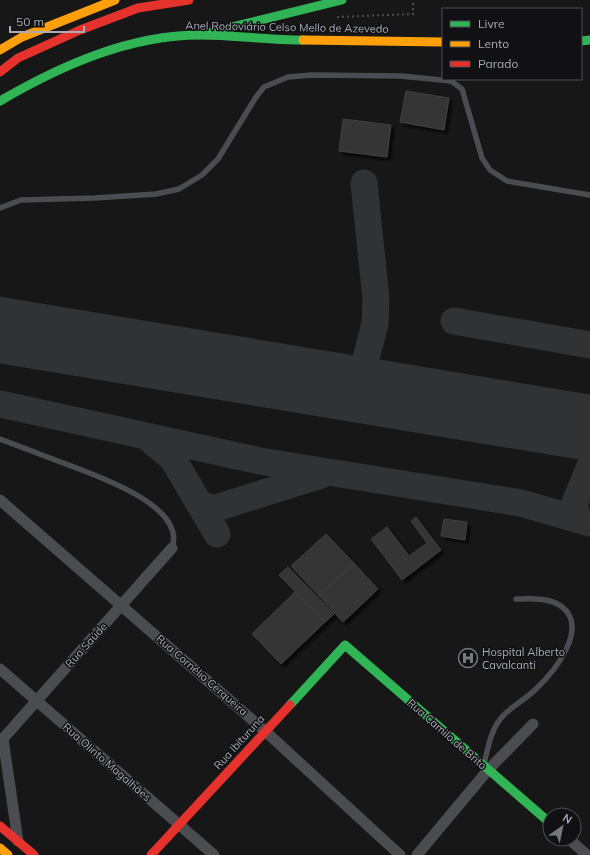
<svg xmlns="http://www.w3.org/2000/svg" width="590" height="855" viewBox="0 0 590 855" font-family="Mulish,sans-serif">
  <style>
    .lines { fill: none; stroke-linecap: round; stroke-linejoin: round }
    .taxiway { stroke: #313233; stroke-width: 27 }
    .runway { stroke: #313233; stroke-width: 66 }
    .building { fill: #353536; stroke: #3f4043; filter: url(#shadow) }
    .path { stroke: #4d4e52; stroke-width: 2; stroke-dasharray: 2 3; stroke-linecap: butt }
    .lane { stroke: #4b4c50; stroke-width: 5.5 }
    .street { stroke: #4b4c50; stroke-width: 11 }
    .fast { stroke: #30b455; stroke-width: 9 }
    .slow { stroke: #ff9f0a; stroke-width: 9 }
    .jam { stroke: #e5322d; stroke-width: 9 }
    .labels { text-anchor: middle; stroke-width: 3; stroke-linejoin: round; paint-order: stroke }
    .street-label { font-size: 11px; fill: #a8adb8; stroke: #111113 }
    .poi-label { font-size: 11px; fill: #a8adb8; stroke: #111113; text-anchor: start }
  </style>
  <defs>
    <filter id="shadow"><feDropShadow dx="3.5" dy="3.5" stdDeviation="1" flood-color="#0009"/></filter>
  </defs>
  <rect width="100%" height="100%" fill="#171717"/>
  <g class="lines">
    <g class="taxiway">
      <polyline points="364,183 376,299 375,324 361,378 366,391"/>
      <polyline points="454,321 590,345"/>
      <polyline points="0,404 260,461 521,503 590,523"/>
      <polyline points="585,427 590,430"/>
      <polyline points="148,438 173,459 217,534"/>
      <polyline points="198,502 207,507 216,508 321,475"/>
      <polyline points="578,519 574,505 590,466"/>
    </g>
    <polyline class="runway" points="0,330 590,428"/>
  </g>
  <g class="building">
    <polygon points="406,91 449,98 444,130 400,122"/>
    <polygon points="343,119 391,125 387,157 339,151"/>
    <polygon points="416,517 441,550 402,580 371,539 387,527 409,556 427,543 411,521"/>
    <polygon points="444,519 467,522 465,540 441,536"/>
    <polygon points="326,534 354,563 319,596 291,566"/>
    <polygon points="354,563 378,589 343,622 319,596"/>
    <polygon points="288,567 334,614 325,622 279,575"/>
    <polygon points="295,592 325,622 281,664 252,634"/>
  </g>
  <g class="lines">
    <polyline class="path" points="337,17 413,14 413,0"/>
    <g class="lane">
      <polyline points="0,208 21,200 95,198 156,194 179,189 202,175 218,159 256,97 264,87 288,77 312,75 401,76 451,81 462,89 482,158 490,170 507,181 590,195"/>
      <path d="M0,439c22,8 44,17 66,25 28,11 121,41 106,84"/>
      <path d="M484,764c4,-16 7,-36 19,-48 9,-10 23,-17 33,-27 19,-18 54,-62 25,-83 -13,-9 -31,-7 -45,-7"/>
    </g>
    <g class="street">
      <polyline points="0,500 265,731 400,855"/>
      <polyline points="0,669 214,855"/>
      <polyline points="3,739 18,841"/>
      <polyline points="0,742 172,548"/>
      <polyline points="569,839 587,855"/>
      <polyline points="417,855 488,770 533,724"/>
    </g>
    <g class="fast">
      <polyline points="199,35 342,0"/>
      <polyline points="581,41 590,40"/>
      <path d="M0,101c60,-35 129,-66 200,-66 34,0 69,5 103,5"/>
      <polyline points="290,705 345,645 550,823"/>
    </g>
    <g class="slow">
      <polyline points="303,40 443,42"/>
      <polyline points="0,50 22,37 115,0"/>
      <polyline points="0,848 8,855"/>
    </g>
    <g class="jam">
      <polyline points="0,72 18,58 80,30 138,8 189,0"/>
      <polyline points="0,826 34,855"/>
      <polyline points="151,855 290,705"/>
    </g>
  </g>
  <defs>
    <symbol id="hospital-ring" viewBox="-11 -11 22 22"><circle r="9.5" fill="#111113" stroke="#757880" stroke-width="1.5"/><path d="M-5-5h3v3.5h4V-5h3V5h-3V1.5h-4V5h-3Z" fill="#757880"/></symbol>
  </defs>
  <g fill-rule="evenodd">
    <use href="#hospital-ring" x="457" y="647" width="22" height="22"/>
  </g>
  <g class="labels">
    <g class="street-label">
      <text transform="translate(287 27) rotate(1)" y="4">Anel Rodoviário Celso Mello de Azevedo</text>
      <text transform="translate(86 645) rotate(-48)" y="4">Rua Saúde</text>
      <text transform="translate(202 675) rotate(41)" y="4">Rua Cornélio Cerqueira</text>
      <text transform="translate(447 734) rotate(41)" y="4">Rua Camilo de Brito</text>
      <text transform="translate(239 742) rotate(-48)" y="4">Rua Ibituruna</text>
      <text transform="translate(107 762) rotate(41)" y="4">Rua Olinto Magalhães</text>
    </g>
    <g class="poi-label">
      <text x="482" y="656">Hospital Alberto<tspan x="482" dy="13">Cavalcanti</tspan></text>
    </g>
  </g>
  <rect x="442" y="8" width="140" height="72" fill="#111113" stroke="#4d4f55"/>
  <rect x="450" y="21" width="20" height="6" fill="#30b455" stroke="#4d4f55"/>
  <text x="478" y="28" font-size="12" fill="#a8adb8">Livre</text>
  <rect x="450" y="41" width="20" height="6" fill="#ff9f0a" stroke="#4d4f55"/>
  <text x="478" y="48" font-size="12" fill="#a8adb8">Lento</text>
  <rect x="450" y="61" width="20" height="6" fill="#e5322d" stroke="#4d4f55"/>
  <text x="478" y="68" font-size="12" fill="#a8adb8">Parado</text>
  <g transform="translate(562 827) rotate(33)"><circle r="19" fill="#111113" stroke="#4d4f55"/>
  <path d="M0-3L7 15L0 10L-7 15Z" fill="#757880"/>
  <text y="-6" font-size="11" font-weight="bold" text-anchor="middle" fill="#a8adb8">N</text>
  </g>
  <path d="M10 26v6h74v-6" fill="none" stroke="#a8adb8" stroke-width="2"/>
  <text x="16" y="26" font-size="12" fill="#a8adb8" stroke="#111113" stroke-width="3" paint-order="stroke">50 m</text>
</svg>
